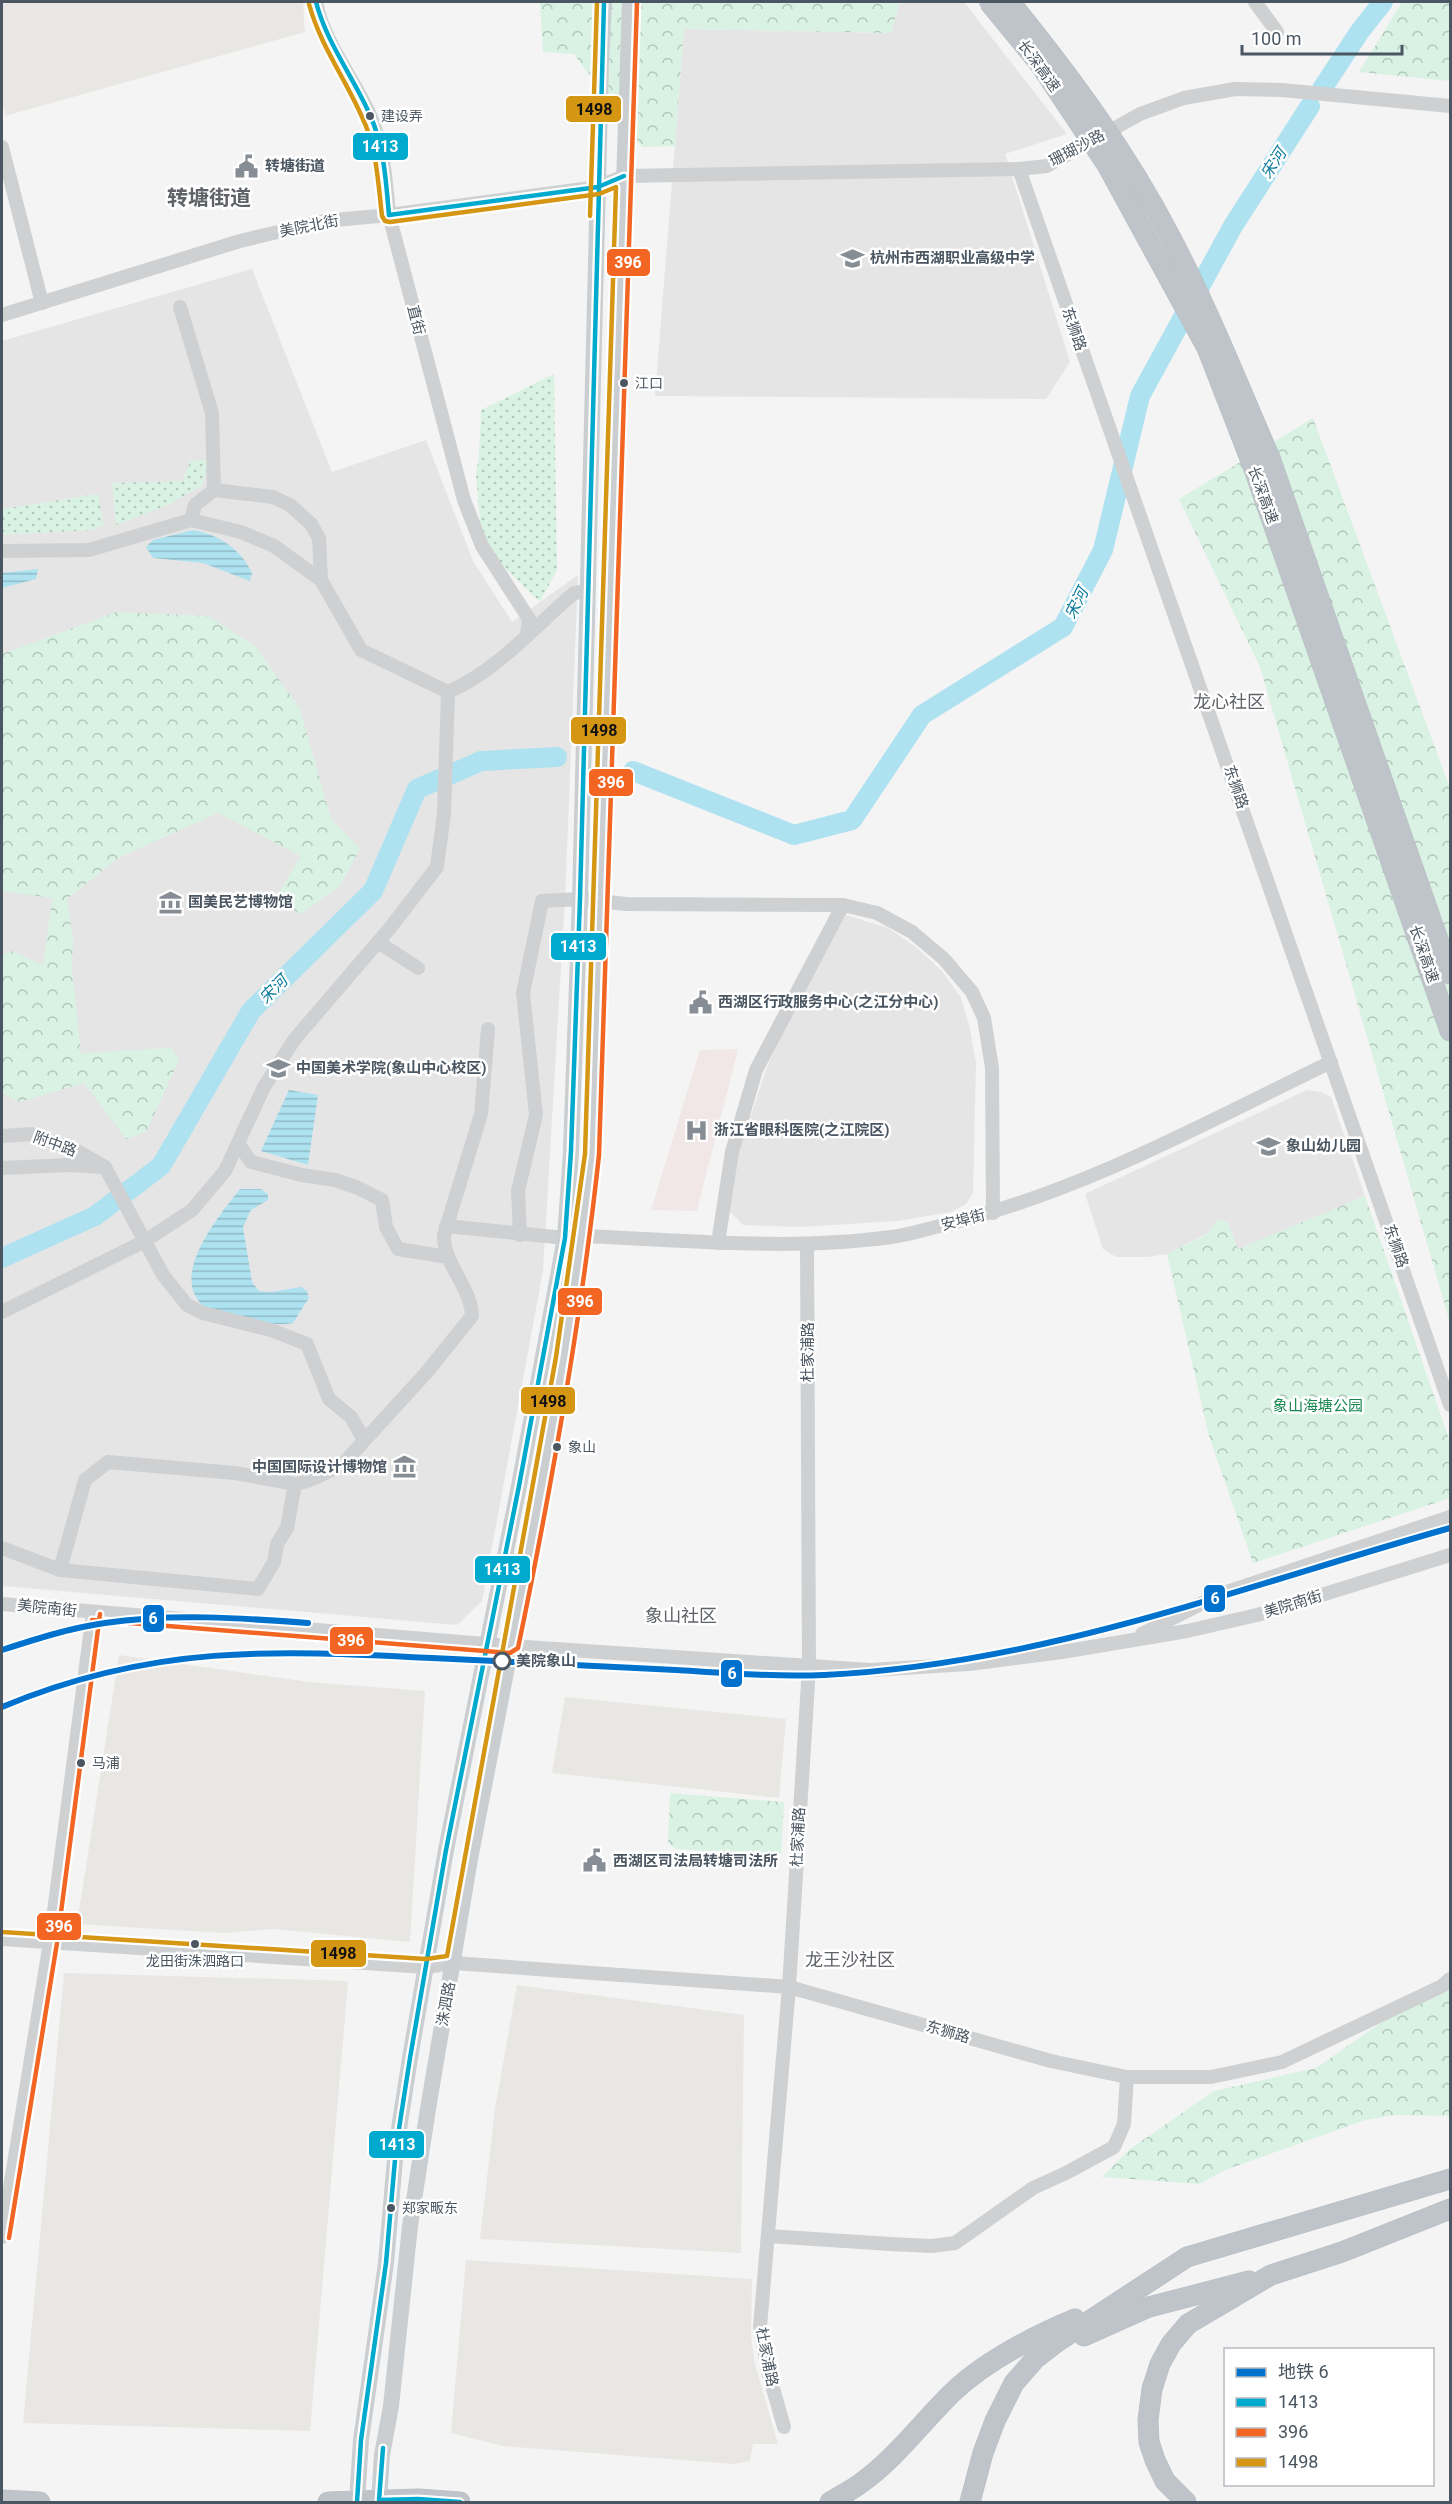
<svg xmlns="http://www.w3.org/2000/svg" width="1452" height="2504" viewBox="0 0 1452 2504" font-family="Roboto,'Noto Sans SC',sans-serif">
  <style>
    .commercial { fill: #e8e7e3 }
    .education { fill: #e6e5e6 }
    .medical { fill: #f1e7e6 }
    .grass { fill: url(#grass-dots) }
    .forest { fill: url(#forest-crowns) }
    .water { fill: url(#water-rules) }
    .lines { fill: none; stroke-linecap: round; stroke-linejoin: round }
    .river { stroke: #aee2f0; stroke-width: 20 }
    .highway-casing { stroke: #b9bec3; stroke-width: 21 }
    .minor { stroke: #ced0d2; stroke-width: 14 }
    .major { stroke: #caced1; stroke-width: 16 }
    .highway { stroke: #bec4c9; stroke-width: 20 }
    .highway-bridge-casing { stroke: #b9bec3; stroke-width: 21; stroke-linecap: butt }
    .highway-bridge { stroke: #bec4c9; stroke-width: 20 }
    .bus-1-casing { stroke: #fff; stroke-width: 9 }
    .bus-2-casing { stroke: #fff; stroke-width: 9 }
    .bus-3-casing { stroke: #fff; stroke-width: 9 }
    .bus-1 { stroke: #00a9ce; stroke-width: 4.5 }
    .bus-2 { stroke: #f26522; stroke-width: 4.5 }
    .bus-3 { stroke: #d49613; stroke-width: 4.5 }
    .metro-1-casing { stroke: #fff; stroke-width: 10 }
    .metro-1 { stroke: #0072ce; stroke-width: 6 }
    .bus-dot { fill: #4a5661; stroke: #fff; stroke-width: 2 }
    .stop-dot { fill: #fff; stroke: #4a5661; stroke-width: 3 }
    .labels { text-anchor: middle; stroke-width: 5; stroke-linejoin: round; paint-order: stroke }
    .bus-label { font-size: 14px; fill: #4a5661; stroke: #fff; text-anchor: start }
    .street-label { font-size: 15px; fill: #4a5661; stroke: #fff }
    .poi-label { font-size: 15px; font-weight: bold; fill: #4a5661; stroke: #fff; text-anchor: start }
    .park-label { font-size: 15px; fill: #17864f; stroke: #fff }
    .stop-label { font-size: 15px; font-weight: bold; fill: #4a5661; stroke: #fff; text-anchor: start }
    .water-label { font-size: 16px; font-style: italic; fill: #0c7c9b; stroke: #fff }
    .quarter-label { font-size: 18px; fill: #5f6368; stroke: #fff }
    .district-label { font-size: 21px; font-weight: bold; fill: #5f6368; stroke: #fff }
    .line-badge { stroke: #fff; stroke-width: 2 }
    .badge-label { font-size: 16px; text-anchor: middle; font-weight: bold; fill: #fff }
    .pale-badge-label { font-size: 16px; text-anchor: middle; font-weight: bold; fill: #111 }
  </style>
  <defs>
    <pattern id="grass-dots" width="8" height="8" patternUnits="userSpaceOnUse" patternTransform="scale(1.5)"><rect width="8" height="8" fill="#d9f2e3"/><path d="M2 2h.1M6 6h.1" fill="none" stroke="#b2c7bb" stroke-width="1.8" stroke-linecap="round"/></pattern>
    <pattern id="forest-crowns" width="20" height="18" patternUnits="userSpaceOnUse" patternTransform="scale(1.5)"><rect width="20" height="18" fill="#d9f2e3"/><path d="M2 6a3 3 0 1 1 6 0M12 15a3 3 0 1 1 6 0" fill="none" stroke="#b2c7bb"/></pattern>
    <pattern id="water-rules" width="6" height="5" patternUnits="userSpaceOnUse" patternTransform="scale(1.5)"><rect width="6" height="5" fill="#aee2f0"/><path d="M0 2.5h6" fill="none" stroke="#90bac6"/></pattern>
  </defs>
  <rect width="100%" height="100%" fill="#f4f4f4"/>
  <g class="commercial">
    <polygon points="2,2 303,2 305,32 5,116 2,99"/>
    <polygon points="119,1655 309,1682 425,1691 410,1942 274,1929 223,1933 77,1924"/>
    <polygon points="565,1697 786,1719 779,1798 552,1773"/>
    <polygon points="64,1973 348,1981 310,2431 23,2423"/>
    <polygon points="517,1985 744,2015 741,2253 480,2239 495,2109"/>
    <polygon points="466,2260 752,2279 751,2336 755,2364 778,2444 753,2444 750,2461 734,2464 503,2446 451,2433"/>
  </g>
  <g class="education">
    <polygon points="899,2 964,2 1067,134 1005,154 1070,362 1046,399 655,396 684,29 891,33"/>
    <polygon points="252,269 332,472 426,440 473,561 512,622 578,575 565,899 543,1271 482,1601 457,1625 2,1586 2,341"/>
    <polygon points="846,915 888,928 916,947 942,971 961,998 969,1025 976,1063 973,1193 966,1204 951,1212 897,1221 801,1227 743,1225 729,1211 739,1150 767,1067 783,1031"/>
    <polygon points="1307,1090 1321,1092 1331,1097 1365,1196 1238,1250 1228,1223 1167,1254 1148,1257 1116,1257 1103,1249 1085,1194"/>
  </g>
  <polygon class="medical" points="738,1049 697,1211 651,1210 700,1050"/>
  <g class="grass">
    <polygon points="554,374 557,570 540,602 482,546 476,474 479,456 481,410"/>
    <polygon points="191,460 210,460 202,485 170,504 116,525 112,483 182,481"/>
    <polygon points="98,494 104,525 92,530 2,535 2,509"/>
  </g>
  <g class="forest">
    <polygon points="540,2 894,2 899,4 891,33 684,29 675,146 642,147 574,54 543,52"/>
    <polygon points="1402,2 1450,2 1450,81 1359,72"/>
    <polygon points="1313,418 1450,788 1450,1323 1260,667 1179,499"/>
    <polygon points="117,612 208,616 255,646 300,709 331,819 360,849 340,886 301,914 274,901 301,856 218,813 118,858 67,899 73,940 72,968 81,1053 171,1048 179,1060 146,1132 126,1139 84,1083 19,1102 2,1093 2,955 12,951 43,965 52,898 2,891 2,654"/>
    <polygon points="1365,1196 1450,1442 1450,1498 1253,1563 1209,1436 1167,1254 1206,1235 1218,1219 1228,1223 1238,1249"/>
    <polygon points="670,1793 784,1802 781,1853 776,1856 676,1849 668,1843"/>
    <polygon points="1450,1975 1450,2116 1395,2115 1365,2120 1225,2170 1199,2184 1102,2177 1130,2149 1214,2091 1316,2068"/>
  </g>
  <g class="water">
    <path d="M193,530c25,4 48,19 59,43l-2,8 -47,-18 -50,-5 -7,-11 7,-7z"/>
    <polygon points="38,569 36,579 2,588 2,573"/>
    <polygon points="289,1090 318,1095 308,1165 261,1151"/>
    <path d="M240,1189h21l7,5v6l-17,10 -8,17 9,55 7,9 12,1 30,-5 6,4 2,7 -16,25c-20,4 -39,-3 -59,-7 -8,-2 -20,-2 -27,-7 -42,-30 12,-93 33,-120z"/>
  </g>
  <g class="lines">
    <g class="river">
      <polyline points="1322,89 1360,31 1383,2"/>
      <polyline points="633,771 794,835 852,820 922,715 1063,627 1103,550 1140,396 1233,226 1310,106"/>
      <polyline points="2,1258 95,1216 161,1166 251,1011 373,891 417,789 481,761 557,757"/>
    </g>
    <defs>
      <g id="highway">
        <polyline points="1270,458 1450,974"/>
        <polyline points="1254,469 1450,1031"/>
        <polyline points="1084,2336 1149,2307 1249,2281"/>
        <polyline points="2,2500 40,2502"/>
        <polyline points="328,2502 418,2499 460,2502"/>
        <path d="M830,2502c10,-6 22,-12 31,-19 35,-25 61,-61 92,-91 34,-32 79,-55 122,-73"/>
        <polyline points="970,2502 983,2453 995,2421 1014,2383 1035,2359 1057,2342 1187,2257 1450,2179"/>
        <polyline points="1186,2502 1165,2481 1155,2460 1149,2442 1148,2420 1152,2389 1160,2364 1171,2344 1188,2324 1271,2275 1342,2252 1450,2209"/>
      </g>
    </defs>
    <use href="#highway" class="highway-casing"/>
    <g class="minor">
      <path d="M316,2c8,41 37,75 54,113 14,32 16,66 19,100l75,285 18,46 47,73 -2,15"/>
      <polyline points="1255,2 1277,32"/>
      <polyline points="2,147 42,303"/>
      <polyline points="1019,169 1450,1405"/>
      <polyline points="180,307 212,413 214,490"/>
      <polyline points="2,315 240,241 324,221 389,215 598,187 624,176 1019,169 1047,166 1140,114 1184,98 1235,89 1282,90 1450,106"/>
      <polyline points="191,520 195,505 214,490 273,497 290,505 311,524 319,538 321,580"/>
      <path d="M2,551l87,-1 102,-30 50,12 33,14 47,34 40,70 87,42c49,-21 86,-65 126,-99l13,-2"/>
      <polyline points="378,942 418,968"/>
      <polyline points="2,1136 32,1134 79,1152 105,1167"/>
      <polyline points="238,1143 251,1162 302,1175 335,1180 356,1187 382,1200 386,1227 398,1249 448,1257"/>
      <polyline points="105,1167 163,1275 187,1305 203,1313 271,1330 307,1344 329,1399 351,1417 364,1440"/>
      <polyline points="2,1168 69,1165 101,1167"/>
      <path d="M446,1226l119,12 18,-2c102,4 206,15 308,1 17,-2 35,-8 53,-12 137,-33 261,-102 387,-163"/>
      <polyline points="520,1235 518,1191 536,1115 523,993 542,901 580,899 626,904 843,905 877,913 912,932 944,959 972,992 984,1018 992,1068 993,1213"/>
      <polyline points="718,1243 732,1152 756,1070 843,905"/>
      <polyline points="2,1312 145,1241 192,1210 225,1171 264,1087 294,1040 390,928 437,867 444,813 448,692"/>
      <path d="M2,1548l58,22 198,19 16,-27 3,-18 10,-16 8,-44c18,-3 31,-12 47,-19l84,-92 46,-57c-1,-30 -29,-52 -28,-81l37,-121 7,-85"/>
      <polyline points="60,1570 85,1480 108,1462 235,1473 295,1484"/>
      <polyline points="2,1604 511,1646 870,1670 969,1664 1062,1652 1187,1631 1257,1615 1450,1555"/>
      <polyline points="1142,1634 1218,1595 1450,1517"/>
      <polyline points="2,1939 426,1967 453,1963 789,1987 1051,2061 1127,2077 1211,2077 1282,2062 1442,1986 1450,1979"/>
      <polyline points="768,2236 890,2244 932,2246 955,2243 1033,2188 1066,2173 1114,2147 1124,2124 1127,2077"/>
      <polyline points="2,2237 50,1942 93,1613"/>
      <polyline points="784,2427 768,2371 760,2327 789,1987 809,1667 807,1244"/>
    </g>
    <g class="major">
      <polyline points="357,2502 361,2440 386,2263 396,2148 410,2058 446,1850 519,1486 565,1238 571,1151 580,899 601,63 604,2"/>
      <polyline points="379,2502 382,2455 391,2406 410,2226 428,2109 470,1859 549,1449 575,1297 592,1155 630,2"/>
    </g>
    <use href="#highway" class="highway"/>
    <defs>
      <g id="highway-bridge">
        <polyline points="989,2 1039,63 1107,165 1207,348 1254,469"/>
        <path d="M1010,2c60,74 117,151 161,236 37,71 67,146 99,220"/>
      </g>
    </defs>
    <use href="#highway-bridge" class="highway-bridge-casing"/>
    <use href="#highway-bridge" class="highway-bridge"/>
    <defs>
      <g id="bus-1">
        <path d="M316,2c11,42 37,74 54,113 14,31 16,66 19,100"/>
        <polyline points="389,215 598,187 624,176"/>
        <polyline points="383,2448 379,2500 418,2499 460,2502"/>
        <polyline points="357,2502 361,2440 386,2263 396,2148 410,2058 446,1850 519,1486 565,1238 571,1151 580,899 604,2"/>
      </g>
      <g id="bus-2">
        <path d="M92,1620l418,33 8,-5c34,-163 63,-327 81,-493l38,-1153"/>
        <polyline points="9,2238 57,1943 100,1614"/>
      </g>
      <g id="bus-3">
        <polyline points="590,216 597,2"/>
        <path d="M2,1932l424,27 21,-3 109,-599 29,-203 31,-967 -17,7 -209,28 -5,-1 -3,-5c-4,-33 -5,-68 -20,-99 -17,-39 -42,-72 -53,-113"/>
      </g>
    </defs>
    <use href="#bus-1" class="bus-1-casing"/>
    <use href="#bus-2" class="bus-2-casing"/>
    <use href="#bus-3" class="bus-3-casing"/>
    <use href="#bus-1" class="bus-1"/>
    <use href="#bus-2" class="bus-2"/>
    <use href="#bus-3" class="bus-3"/>
    <defs>
      <g id="metro-1">
        <path d="M2,1650c34,-11 68,-22 103,-27 67,-10 136,-5 203,0"/>
        <path d="M2,1707c150,-63 271,-57 430,-49 81,4 162,8 244,12 49,3 99,7 148,5 217,-10 419,-89 626,-147"/>
      </g>
    </defs>
    <use href="#metro-1" class="metro-1-casing"/>
    <use href="#metro-1" class="metro-1"/>
  </g>
  <defs>
    <symbol id="civic-bare" viewBox="-9 -9 18 18"><path d="M-.6-6.5H3V-4.5H.6V-3L4-1V1h2V6H-6V1h2V-1L-.6-3ZM-1.2 2.5V6h2.4V2.5Z" fill="#868d94" stroke="#fff" stroke-width="2.5" paint-order="stroke"/></symbol>
    <symbol id="school-bare" viewBox="-9 -9 18 18"><path d="M0-5L7-2L0 1L-7-2ZM-4 1L0 2.5L4 1V4Q0 6-4 4Z" fill="#868d94" stroke="#fff" stroke-width="2.5" paint-order="stroke"/></symbol>
    <symbol id="museum-bare" viewBox="-9 -9 18 18"><path d="M0-6L6-3V-2H-6V-3ZM-5-1h2V3h-2ZM-1-1h2V3h-2ZM3-1h2V3H3ZM-6 4H6V6H-6Z" fill="#868d94" stroke="#fff" stroke-width="2.5" paint-order="stroke"/></symbol>
    <symbol id="university-bare" viewBox="-9 -9 18 18"><path d="M0-5L7-2L0 1L-7-2ZM-4 1L0 2.5L4 1V4Q0 6-4 4Z" fill="#868d94" stroke="#fff" stroke-width="2.5" paint-order="stroke"/></symbol>
    <symbol id="hospital-bare" viewBox="-9 -9 18 18"><path d="M-5-5h3v3.5h4V-5h3V5h-3V1.5h-4V5h-3Z" fill="#868d94" stroke="#fff" stroke-width="2.5" paint-order="stroke"/></symbol>
  </defs>
  <g fill-rule="evenodd">
    <use href="#civic-bare" x="230" y="150" width="33" height="33"/>
    <use href="#school-bare" x="836" y="242" width="33" height="33"/>
    <use href="#museum-bare" x="154" y="886" width="33" height="33"/>
    <use href="#civic-bare" x="684" y="986" width="33" height="33"/>
    <use href="#university-bare" x="262" y="1052" width="33" height="33"/>
    <use href="#hospital-bare" x="680" y="1114" width="33" height="33"/>
    <use href="#school-bare" x="1252" y="1130" width="33" height="33"/>
    <use href="#museum-bare" x="388" y="1450" width="33" height="33"/>
    <use href="#civic-bare" x="578" y="1844" width="33" height="33"/>
  </g>
  <g class="bus-dot">
    <circle cx="370" cy="116" r="5"/>
    <circle cx="624" cy="383" r="5"/>
    <circle cx="557" cy="1447" r="5"/>
    <circle cx="81" cy="1763" r="5"/>
    <circle cx="195" cy="1944" r="5"/>
    <circle cx="391" cy="2208" r="5"/>
  </g>
  <circle class="stop-dot" cx="502" cy="1661" r="8"/>
  <g class="labels">
    <g class="bus-label">
      <text x="381" y="121">建设弄</text>
      <text x="635" y="388">江口</text>
      <text x="568" y="1452">象山</text>
      <text x="92" y="1768">马浦</text>
      <text x="195" y="1966" text-anchor="middle">龙田街洙泗路口</text>
      <text x="402" y="2213">郑家畈东</text>
    </g>
    <g class="street-label">
      <text transform="translate(1039 66) rotate(54)" y="5">长深高速</text>
      <text transform="translate(1077 148) rotate(-28)" y="5">珊瑚沙路</text>
      <text transform="translate(309 226) rotate(-11)" y="5">美院北街</text>
      <text transform="translate(416 320) rotate(76)" y="5">直街</text>
      <text transform="translate(1074 329) rotate(71)" y="5">东狮路</text>
      <text transform="translate(1263 495) rotate(70)" y="5">长深高速</text>
      <text transform="translate(1236 787) rotate(71)" y="5">东狮路</text>
      <text transform="translate(1424 954) rotate(71)" y="5">长深高速</text>
      <text transform="translate(55 1144) rotate(20)" y="5">附中路</text>
      <text transform="translate(963 1220) rotate(-14)" y="5">安埠街</text>
      <text transform="translate(1396 1246) rotate(71)" y="5">东狮路</text>
      <text transform="translate(808 1352) rotate(-90)" y="5">杜家浦路</text>
      <text transform="translate(1293 1604) rotate(-17)" y="5">美院南街</text>
      <text transform="translate(47 1608) rotate(6)" y="5">美院南街</text>
      <text transform="translate(798 1837) rotate(-87)" y="5">杜家浦路</text>
      <text transform="translate(446 2004) rotate(-80)" y="5">洙泗路</text>
      <text transform="translate(948 2032) rotate(16)" y="5">东狮路</text>
      <text transform="translate(767 2357) rotate(79)" y="5">杜家浦路</text>
    </g>
    <g class="poi-label">
      <text x="265" y="171">转塘街道</text>
      <text x="870" y="263">杭州市西湖职业高级中学</text>
      <text x="188" y="907">国美民艺博物馆</text>
      <text x="718" y="1007">西湖区行政服务中心(之江分中心)</text>
      <text x="296" y="1073">中国美术学院(象山中心校区)</text>
      <text x="714" y="1135">浙江省眼科医院(之江院区)</text>
      <text x="1286" y="1151">象山幼儿园</text>
      <text x="387" y="1472" text-anchor="end">中国国际设计博物馆</text>
      <text x="613" y="1866">西湖区司法局转塘司法所</text>
    </g>
    <g class="park-label">
      <text x="1318" y="1411">象山海塘公园</text>
    </g>
    <g class="stop-label">
      <text x="516" y="1666">美院象山</text>
    </g>
    <g class="water-label">
      <text transform="translate(1273 163) rotate(-57)" y="6">宋河</text>
      <text transform="translate(1076 603) rotate(-63)" y="6">宋河</text>
      <text transform="translate(273 989) rotate(-45)" y="6">宋河</text>
    </g>
    <g class="quarter-label">
      <text x="1229" y="708">龙心社区</text>
      <text x="681" y="1622">象山社区</text>
      <text x="850" y="1966">龙王沙社区</text>
    </g>
    <g class="district-label">
      <text x="209" y="205">转塘街道</text>
    </g>
  </g>
  <g class="line-badge">
    <rect x="565" y="95" width="57" height="28" rx="6" fill="#d49613"/>
    <rect x="352" y="132" width="57" height="29" rx="6" fill="#00a9ce"/>
    <rect x="606" y="248" width="45" height="29" rx="6" fill="#f26522"/>
    <rect x="570" y="716" width="57" height="29" rx="6" fill="#d49613"/>
    <rect x="588" y="768" width="46" height="29" rx="6" fill="#f26522"/>
    <rect x="550" y="932" width="57" height="29" rx="6" fill="#00a9ce"/>
    <rect x="557" y="1287" width="46" height="29" rx="6" fill="#f26522"/>
    <rect x="520" y="1386" width="56" height="29" rx="6" fill="#d49613"/>
    <rect x="474" y="1555" width="57" height="29" rx="6" fill="#00a9ce"/>
    <rect x="1203" y="1584" width="23" height="29" rx="6" fill="#0072ce"/>
    <rect x="142" y="1604" width="23" height="29" rx="6" fill="#0072ce"/>
    <rect x="329" y="1626" width="45" height="29" rx="6" fill="#f26522"/>
    <rect x="720" y="1659" width="23" height="29" rx="6" fill="#0072ce"/>
    <rect x="36" y="1912" width="46" height="29" rx="6" fill="#f26522"/>
    <rect x="310" y="1939" width="57" height="29" rx="6" fill="#d49613"/>
    <rect x="368" y="2130" width="57" height="29" rx="6" fill="#00a9ce"/>
  </g>
  <g class="badge-label">
    <text x="380" y="152">1413</text>
    <text x="628" y="268">396</text>
    <text x="611" y="788">396</text>
    <text x="578" y="952">1413</text>
    <text x="580" y="1307">396</text>
    <text x="502" y="1575">1413</text>
    <text x="1215" y="1604">6</text>
    <text x="153" y="1624">6</text>
    <text x="351" y="1646">396</text>
    <text x="732" y="1679">6</text>
    <text x="59" y="1932">396</text>
    <text x="397" y="2150">1413</text>
  </g>
  <g class="pale-badge-label">
    <text x="594" y="115">1498</text>
    <text x="599" y="736">1498</text>
    <text x="548" y="1407">1498</text>
    <text x="338" y="1959">1498</text>
  </g>
  <rect width="1452" height="2504" fill="none" stroke="#4a5661" stroke-width="6"/>
  <rect x="1224" y="2348" width="210" height="138" fill="#ffffff" stroke="#b7bbc0" stroke-width="1.5"/>
  <rect x="1236" y="2368" width="30" height="9" fill="#0072ce" stroke="#b7bbc0" stroke-width="1.5"/>
  <text x="1278" y="2378" font-size="18" fill="#4a5661">地铁 6</text>
  <rect x="1236" y="2398" width="30" height="9" fill="#00a9ce" stroke="#b7bbc0" stroke-width="1.5"/>
  <text x="1278" y="2408" font-size="18" fill="#4a5661">1413</text>
  <rect x="1236" y="2428" width="30" height="9" fill="#f26522" stroke="#b7bbc0" stroke-width="1.5"/>
  <text x="1278" y="2438" font-size="18" fill="#4a5661">396</text>
  <rect x="1236" y="2458" width="30" height="9" fill="#d49613" stroke="#b7bbc0" stroke-width="1.5"/>
  <text x="1278" y="2468" font-size="18" fill="#4a5661">1498</text>
  <path d="M1242 45v9h160v-9" fill="none" stroke="#4a5661" stroke-width="3"/>
  <text x="1251" y="45" font-size="18" fill="#4a5661" stroke="#ffffff" stroke-width="4.5" paint-order="stroke">100 m</text>
</svg>
